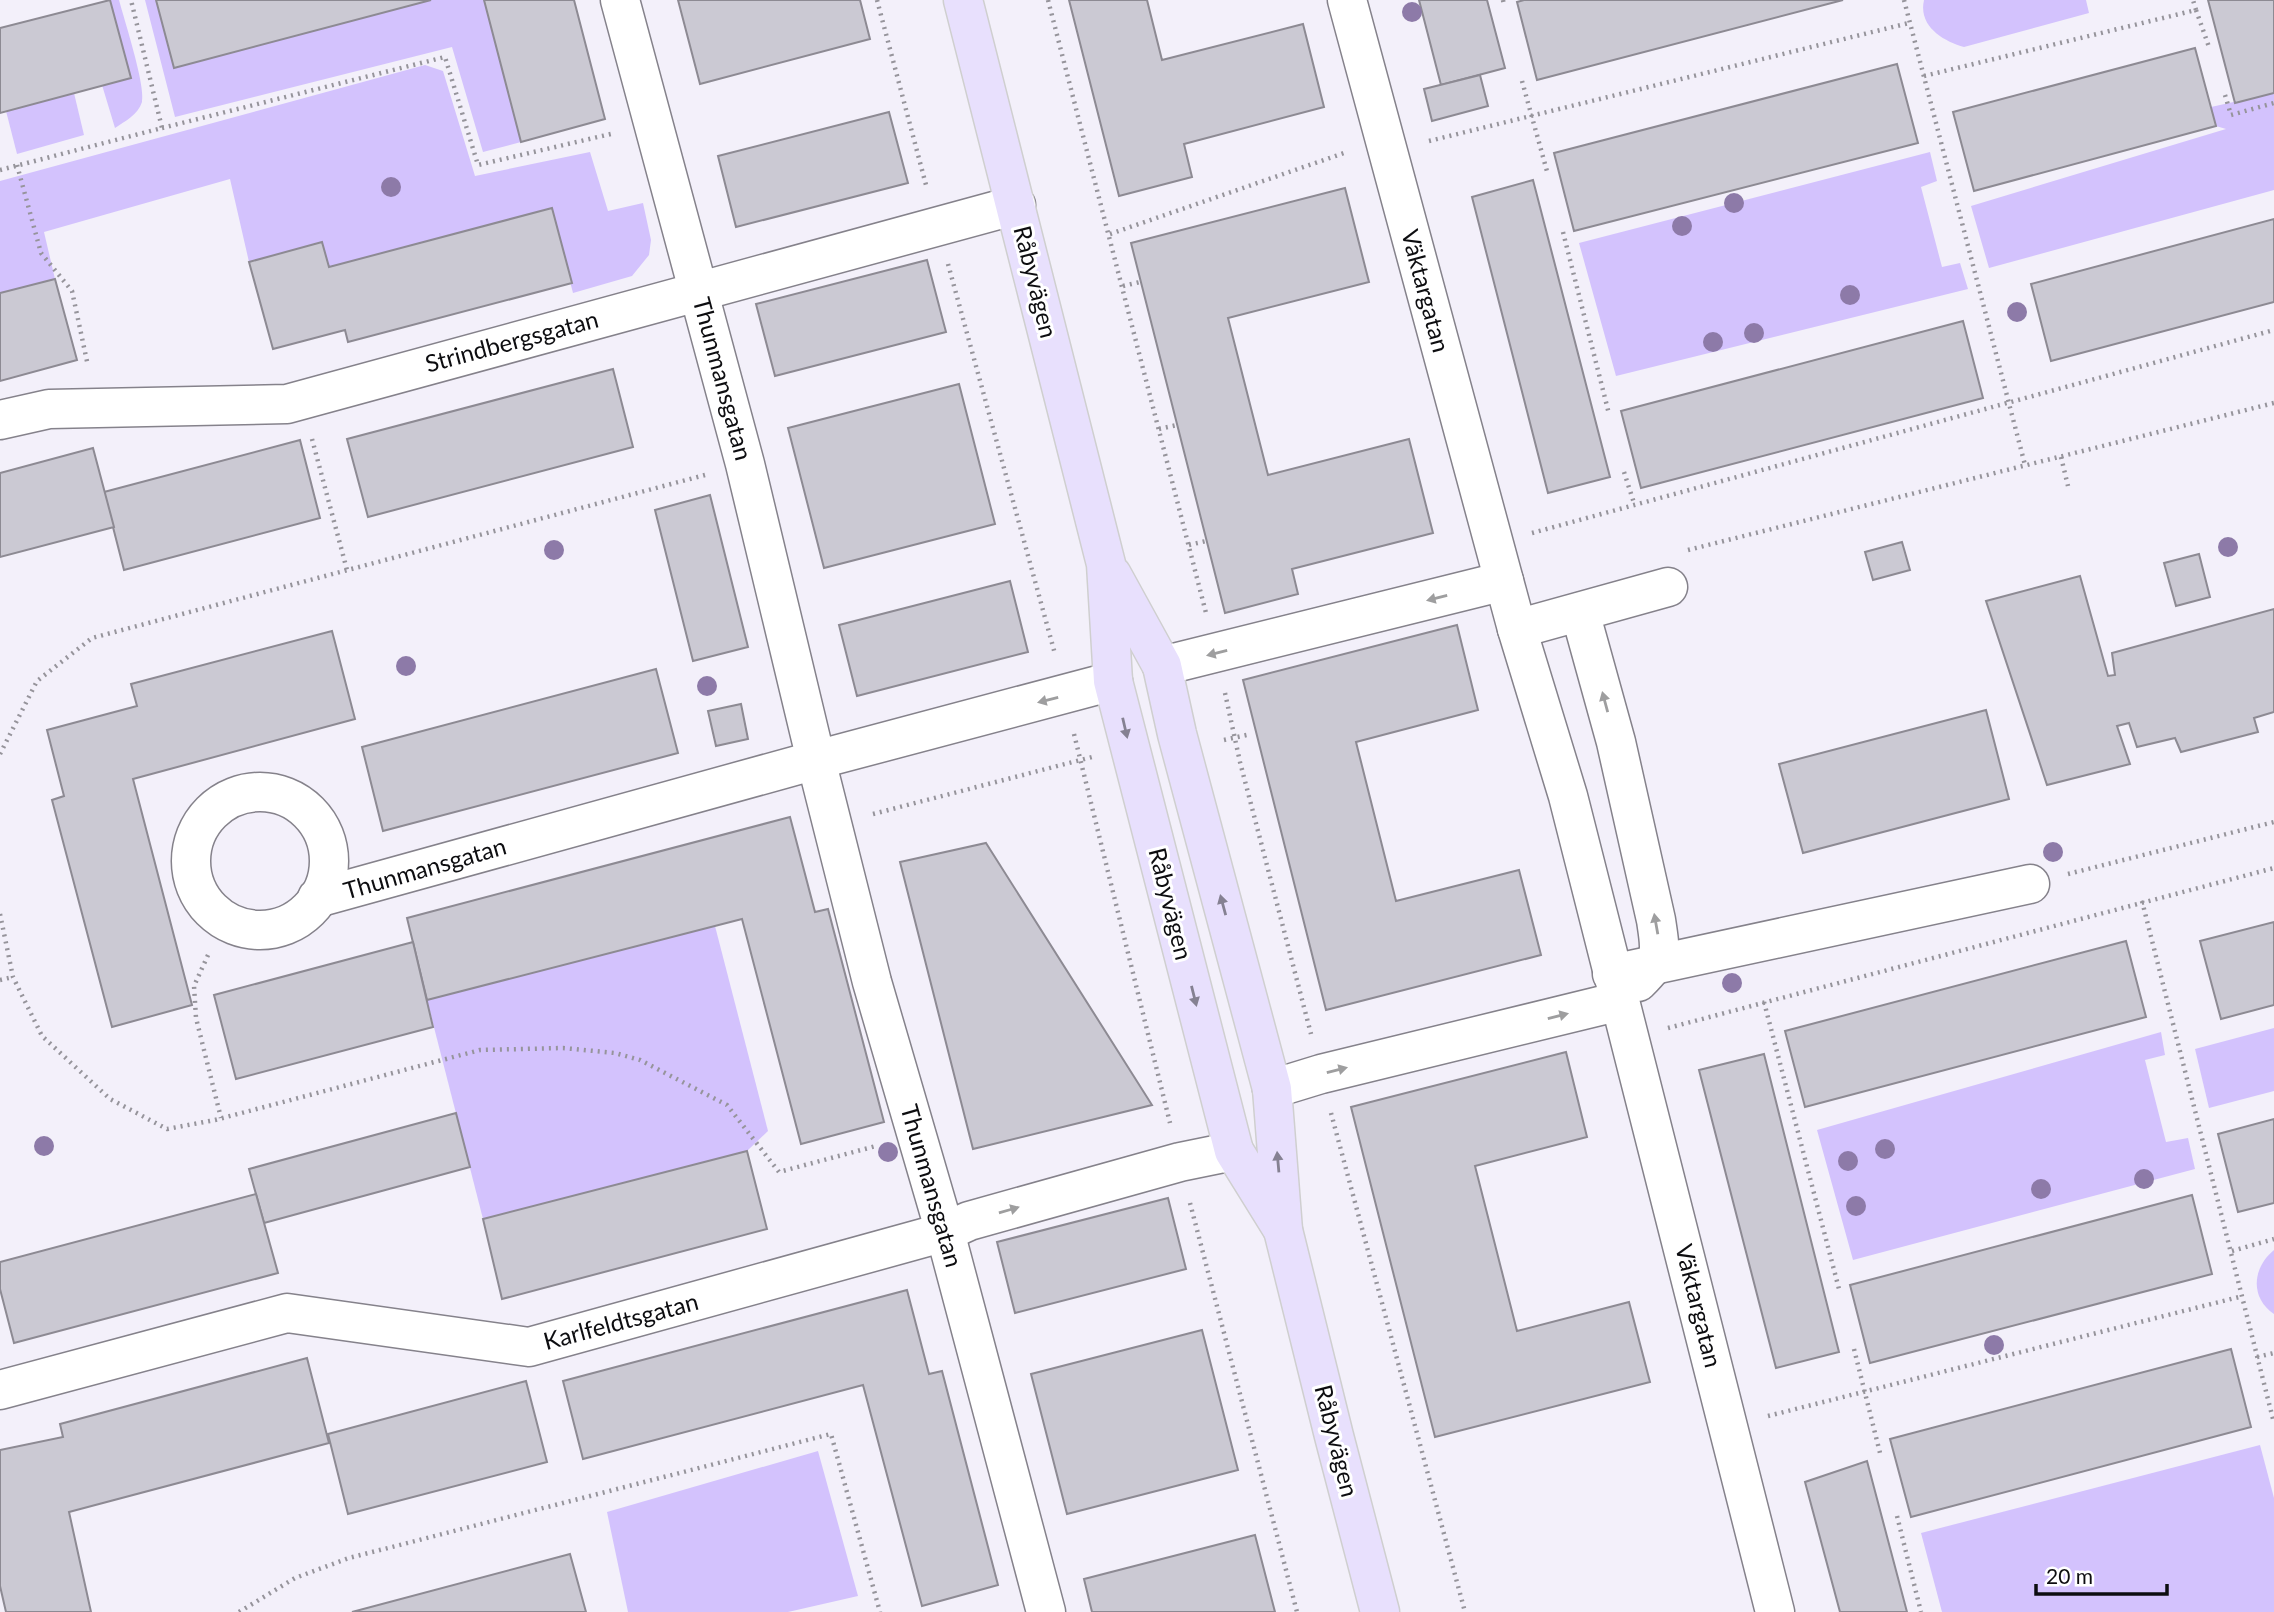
<svg xmlns="http://www.w3.org/2000/svg" width="2274" height="1612" viewBox="0 0 2274 1612" font-family="Lato,sans-serif">
  <style>
    .green { fill: #d3c2fd }
    .building { fill: #cbc9d3; stroke: #8d8a93; stroke-width: 2 }
    .lines { fill: none; stroke-linecap: round; stroke-linejoin: round }
    .minor-casing { stroke: #85828b; stroke-width: 41 }
    .major-casing { stroke: #cfcfcf; stroke-width: 41 }
    .path { stroke: #96949b; stroke-width: 4.5; stroke-dasharray: 2 5; stroke-linecap: butt }
    .minor { stroke: #fff; stroke-width: 38 }
    .major { stroke: #e8e0fd; stroke-width: 38 }
    .tree { fill: #8d7aa8 }
    .oneway { fill: #9e9e9f }
    .oneway2 { fill: #858192 }
    .labels { text-anchor: middle; stroke-width: 6; stroke-linejoin: round; paint-order: stroke }
    .street-label { font-size: 24px; fill: #0d0d10; stroke: #fff }
  </style>
  <rect width="100%" height="100%" fill="#f3f0fa"/>
  <g class="green">
    <path d="M110,0h9c5,19 27,86 23,102 -4,13 -17,19 -27,26l-13,-43 29,-7z"/>
    <polygon points="145,0 484,0 521,142 483,152 452,47 175,117"/>
    <path d="M1924,0h162l3,13 -125,34c-21,-6 -46,-21 -40,-47z"/>
    <polygon points="425,65 443,71 475,176 590,152 608,211 643,203 651,240 649,255 632,276 573,293 551,208 329,267 321,242 249,262 230,179 44,232 55,279 0,293 0,181"/>
    <polygon points="74,93 84,135 17,154 6,111"/>
    <polygon points="2274,93 2274,190 1989,268 1971,206 2226,129 2216,126 2211,107"/>
    <polygon points="1930,152 1937,181 1921,187 1942,267 1960,263 1968,289 1616,376 1579,243"/>
    <polygon points="715,926 768,1131 747,1151 483,1219 427,1000"/>
    <polygon points="2274,1028 2274,1091 2209,1108 2195,1049"/>
    <polygon points="2161,1032 2165,1055 2145,1060 2166,1142 2188,1138 2195,1169 1853,1260 1817,1130"/>
    <path d="M2274,1250v64c-24,-16 -22,-46 0,-64z"/>
    <polygon points="2260,1445 2274,1498 2274,1612 1942,1612 1921,1533"/>
    <polygon points="818,1451 858,1596 788,1612 628,1612 607,1512"/>
  </g>
  <g class="building">
    <polygon points="110,0 131,78 0,113 0,28"/>
    <polygon points="156,0 431,0 174,68"/>
    <polygon points="484,0 574,0 605,119 521,142"/>
    <polygon points="678,0 860,0 870,39 700,84"/>
    <polygon points="1069,0 1147,0 1162,60 1303,24 1324,107 1184,144 1192,177 1119,196"/>
    <polygon points="1419,0 1487,0 1505,68 1441,85"/>
    <polygon points="1524,0 1843,0 1537,80 1517,2"/>
    <polygon points="2208,0 2274,0 2274,93 2235,103"/>
    <polygon points="2195,48 2216,126 1974,191 1953,112"/>
    <polygon points="1897,64 1918,143 1574,231 1554,153"/>
    <polygon points="1480,75 1488,106 1432,121 1424,89"/>
    <polygon points="889,112 908,183 736,227 718,156"/>
    <polygon points="1533,180 1610,477 1548,493 1472,197"/>
    <polygon points="1345,188 1369,282 1228,318 1268,475 1409,439 1433,533 1292,569 1298,594 1225,613 1131,243"/>
    <polygon points="552,208 572,283 348,342 345,330 273,349 249,262 322,242 329,267"/>
    <polygon points="2274,219 2274,302 2051,361 2031,284"/>
    <polygon points="927,260 946,332 775,376 756,304"/>
    <polygon points="55,279 77,360 0,381 0,293"/>
    <polygon points="1963,321 1983,398 1641,488 1621,411"/>
    <polygon points="613,369 633,447 368,517 347,439"/>
    <polygon points="959,384 995,524 824,568 788,428"/>
    <polygon points="300,440 320,518 124,570 104,492"/>
    <polygon points="93,448 114,527 0,557 0,473"/>
    <polygon points="710,495 748,647 693,661 655,510"/>
    <polygon points="1902,542 1910,570 1873,580 1865,552"/>
    <polygon points="2199,554 2210,597 2176,606 2164,563"/>
    <polygon points="2080,576 2108,676 2115,675 2112,653 2274,609 2274,712 2254,718 2258,732 2181,752 2175,738 2137,747 2129,723 2117,726 2130,764 2047,785 1986,601"/>
    <polygon points="1010,581 1028,652 857,696 839,625"/>
    <polygon points="1457,625 1478,710 1356,742 1396,901 1519,870 1541,955 1326,1010 1243,680"/>
    <polygon points="332,631 355,719 133,779 192,1005 112,1027 52,800 64,796 47,730 137,706 131,684"/>
    <polygon points="656,669 678,753 383,831 362,747"/>
    <polygon points="741,704 748,739 716,746 708,711"/>
    <polygon points="1986,710 2009,799 1803,853 1779,764"/>
    <polygon points="790,817 815,912 828,909 884,1122 801,1144 742,919 427,1000 407,918"/>
    <polygon points="986,843 1152,1105 973,1149 900,862"/>
    <polygon points="2274,922 2274,1005 2221,1019 2200,941"/>
    <polygon points="2126,941 2146,1017 1805,1107 1785,1031"/>
    <polygon points="413,942 433,1027 236,1079 214,995"/>
    <polygon points="1566,1052 1587,1137 1475,1166 1517,1331 1629,1302 1650,1382 1435,1437 1351,1107"/>
    <polygon points="1764,1054 1839,1352 1776,1368 1699,1070"/>
    <polygon points="456,1113 470,1167 264,1223 249,1169"/>
    <polygon points="2274,1119 2274,1203 2238,1212 2218,1134"/>
    <polygon points="747,1151 767,1229 502,1299 483,1219"/>
    <polygon points="256,1194 278,1273 14,1343 0,1289 0,1262"/>
    <polygon points="2192,1195 2212,1274 1870,1363 1850,1285"/>
    <polygon points="1168,1198 1186,1269 1015,1313 997,1242"/>
    <polygon points="907,1290 929,1374 942,1371 998,1585 922,1606 863,1385 583,1459 563,1381"/>
    <polygon points="1202,1330 1238,1470 1067,1514 1031,1374"/>
    <polygon points="2231,1349 2251,1427 1911,1517 1890,1439"/>
    <polygon points="307,1358 329,1443 69,1512 91,1612 6,1612 0,1586 0,1450 63,1437 60,1424"/>
    <polygon points="526,1381 547,1462 348,1514 328,1434"/>
    <polygon points="1867,1461 1907,1612 1840,1612 1805,1482"/>
    <polygon points="1255,1535 1275,1612 1092,1612 1084,1579"/>
    <polygon points="570,1554 586,1612 352,1612"/>
  </g>
  <g class="lines">
    <defs>
      <g id="minor">
        <polyline points="1347,0 1517,629 1568,796 1775,1612"/>
        <polyline points="0,420 49,409 287,404 1016,205"/>
        <path d="M1580,612l36,130 40,178c5,33 7,37 -18,62"/>
        <polyline points="1517,629 1668,587"/>
        <polyline points="1162,666 1504,581"/>
        <circle cx="260" cy="861" r="69"/>
        <polyline points="317,898 816,760 745,464 620,0"/>
        <polyline points="1612,974 2030,884"/>
        <polyline points="1272,1089 1321,1074 1620,1001"/>
        <polyline points="0,1390 287,1313 529,1347 945,1232 969,1221 1180,1162 1234,1151"/>
        <polyline points="1046,1612 945,1232 872,982 816,760 1113,681"/>
      </g>
      <g id="major">
        <polyline points="963,0 1106,564 1113,681 1234,1151 1283,1230"/>
        <polyline points="1112,575 1162,666 1177,734 1272,1089 1283,1230 1334,1436 1380,1612"/>
      </g>
    </defs>
    <use href="#minor" class="minor-casing"/>
    <use href="#major" class="major-casing"/>
    <g class="path">
      <polyline points="877,0 926,185"/>
      <polyline points="1048,0 1206,613"/>
      <polyline points="1503,0 1504,5"/>
      <polyline points="1904,0 2025,465"/>
      <polyline points="2196,10 2209,47"/>
      <polyline points="1924,76 2196,10 2193,0"/>
      <polyline points="1522,81 1548,175"/>
      <polyline points="2225,95 2231,115 2274,103"/>
      <polyline points="162,128 445,57 478,165 615,133"/>
      <polyline points="1429,141 1909,23"/>
      <polyline points="17,165 41,253 72,291 88,366"/>
      <polyline points="0,170 162,128 131,0"/>
      <polyline points="1563,232 1609,414"/>
      <polyline points="1110,234 1347,152"/>
      <polyline points="948,264 1055,654"/>
      <polyline points="1123,286 1140,282"/>
      <polyline points="1159,429 1177,425"/>
      <polyline points="312,439 347,570"/>
      <polyline points="2061,457 2068,486"/>
      <polyline points="1624,472 1634,503"/>
      <polyline points="1532,533 2274,330"/>
      <polyline points="1189,545 1206,541"/>
      <polyline points="1688,550 2274,403"/>
      <polyline points="1225,693 1240,762 1311,1034"/>
      <polyline points="1074,734 1170,1123"/>
      <polyline points="1224,740 1251,734"/>
      <polyline points="0,754 37,681 92,638 705,475"/>
      <polyline points="873,814 1092,757"/>
      <polyline points="2068,874 2274,822"/>
      <polyline points="2142,901 2274,1423"/>
      <polyline points="0,914 13,977 42,1036 110,1099 167,1129 215,1120 480,1050 563,1048 615,1053 640,1060 727,1105 779,1172 876,1146"/>
      <polyline points="208,955 194,986 196,1018 221,1118"/>
      <polyline points="0,980 13,977"/>
      <polyline points="1764,1002 1839,1289"/>
      <polyline points="1668,1028 2274,868"/>
      <polyline points="1331,1113 1465,1612"/>
      <polyline points="1190,1203 1297,1612"/>
      <polyline points="2232,1251 2274,1239"/>
      <polyline points="1854,1349 1881,1457"/>
      <polyline points="2257,1357 2274,1353"/>
      <polyline points="1768,1416 2243,1296"/>
      <polyline points="1897,1516 1921,1612"/>
      <polyline points="239,1612 295,1578 349,1558 831,1434 880,1612"/>
    </g>
    <use href="#minor" class="minor"/>
    <use href="#major" class="major"/>
  </g>
  <g class="tree">
    <circle cx="1412" cy="12" r="10"/>
    <circle cx="391" cy="187" r="10"/>
    <circle cx="1734" cy="203" r="10"/>
    <circle cx="1682" cy="226" r="10"/>
    <circle cx="1850" cy="295" r="10"/>
    <circle cx="2017" cy="312" r="10"/>
    <circle cx="1754" cy="333" r="10"/>
    <circle cx="1713" cy="342" r="10"/>
    <circle cx="2228" cy="547" r="10"/>
    <circle cx="554" cy="550" r="10"/>
    <circle cx="406" cy="666" r="10"/>
    <circle cx="707" cy="686" r="10"/>
    <circle cx="2053" cy="852" r="10"/>
    <circle cx="1732" cy="983" r="10"/>
    <circle cx="44" cy="1146" r="10"/>
    <circle cx="1885" cy="1149" r="10"/>
    <circle cx="888" cy="1152" r="10"/>
    <circle cx="1848" cy="1161" r="10"/>
    <circle cx="2144" cy="1179" r="10"/>
    <circle cx="2041" cy="1189" r="10"/>
    <circle cx="1856" cy="1206" r="10"/>
    <circle cx="1994" cy="1345" r="10"/>
  </g>
  <defs><path id="oneway-solid" d="M-6-.8H1V-3.2L6.5 0L1 3.2V.8H-6Z" transform="scale(1.75)"/></defs>
  <g class="oneway">
    <use href="#oneway-solid" transform="translate(1437 598) rotate(166)"/>
    <use href="#oneway-solid" transform="translate(1217 653) rotate(166)"/>
    <use href="#oneway-solid" transform="translate(1048 700) rotate(166)"/>
    <use href="#oneway-solid" transform="translate(1605 702) rotate(-105)"/>
    <use href="#oneway-solid" transform="translate(1656 924) rotate(-100)"/>
    <use href="#oneway-solid" transform="translate(1558 1016) rotate(-14)"/>
    <use href="#oneway-solid" transform="translate(1337 1070) rotate(-14)"/>
    <use href="#oneway-solid" transform="translate(1009 1210) rotate(-16)"/>
  </g>
  <g class="oneway2">
    <use href="#oneway-solid" transform="translate(1125 728) rotate(77)"/>
    <use href="#oneway-solid" transform="translate(1223 905) rotate(-105)"/>
    <use href="#oneway-solid" transform="translate(1194 996) rotate(76)"/>
    <use href="#oneway-solid" transform="translate(1278 1162) rotate(-95)"/>
  </g>
  <g class="labels">
    <g class="street-label">
      <text transform="translate(1035 282) rotate(76)" y="8">Råbyvägen</text>
      <text transform="translate(1425 291) rotate(75)" y="8">Väktargatan</text>
      <text transform="translate(512 342) rotate(-15)" y="8">Strindbergsgatan</text>
      <text transform="translate(722 379) rotate(75)" y="8">Thunmansgatan</text>
      <text transform="translate(425 869) rotate(-16)" y="8">Thunmansgatan</text>
      <text transform="translate(1170 904) rotate(76)" y="8">Råbyvägen</text>
      <text transform="translate(931 1186) rotate(74)" y="8">Thunmansgatan</text>
      <text transform="translate(1698 1306) rotate(76)" y="8">Väktargatan</text>
      <text transform="translate(621 1322) rotate(-15)" y="8">Karlfeldtsgatan</text>
      <text transform="translate(1336 1441) rotate(76)" y="8">Råbyvägen</text>
    </g>
  </g>
  <path d="M2036 1584v10h131v-10" fill="none" stroke="#0d0d10" stroke-width="3.5"/>
  <text x="2046" y="1584" font-size="21" fill="#0d0d10" stroke="#ffffff" stroke-width="5" paint-order="stroke">20 m</text>
</svg>
